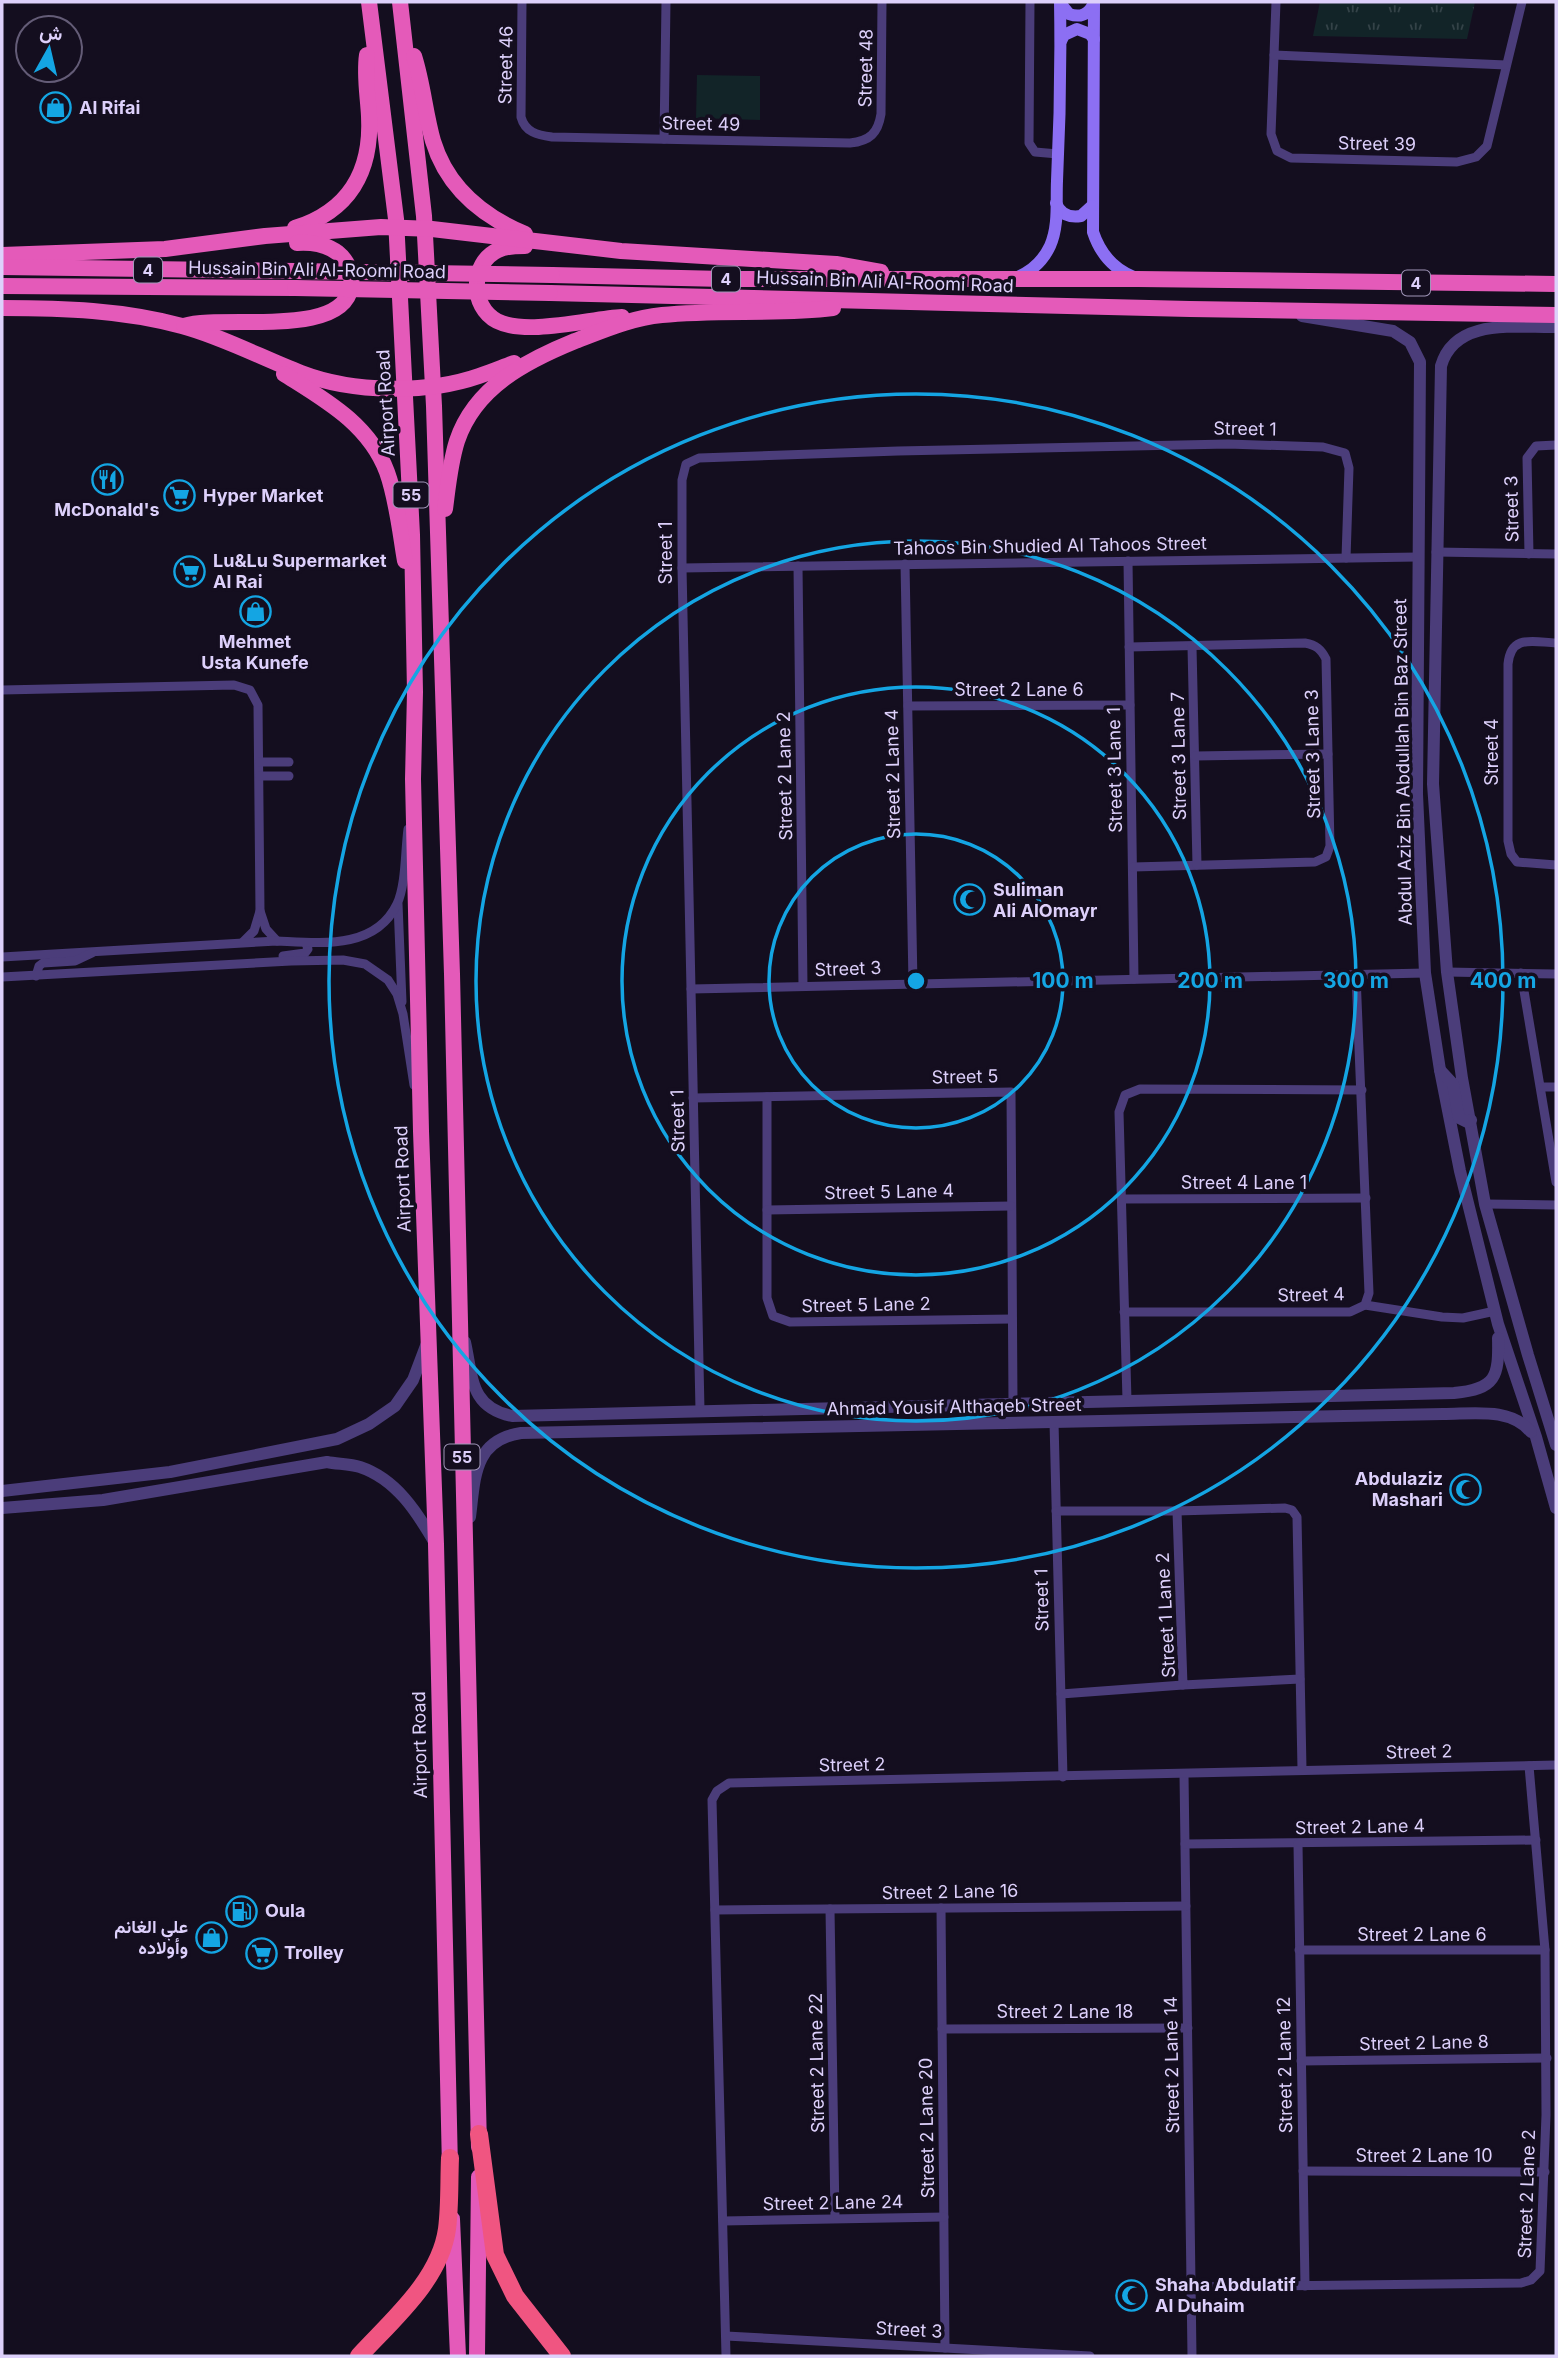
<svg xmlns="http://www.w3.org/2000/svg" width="1558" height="2358" viewBox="0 0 1558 2358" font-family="Inter,Vazirmatn,sans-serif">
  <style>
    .green { fill: #122428 }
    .park { fill: url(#park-tufts) }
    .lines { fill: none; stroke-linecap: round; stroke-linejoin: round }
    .minor { stroke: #4b3d7a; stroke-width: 9 }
    .tertiary { stroke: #4b3d7a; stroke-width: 12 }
    .secondary { stroke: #8c6ff3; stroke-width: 12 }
    .trunk { stroke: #e45ab9; stroke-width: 16 }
    .motorway { stroke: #f05581; stroke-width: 18 }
    .trunk-bridge { stroke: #e45ab9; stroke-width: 16 }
    .ring { fill: none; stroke: #14a5e3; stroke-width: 3.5 }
    .labels { text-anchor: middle; stroke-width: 7; stroke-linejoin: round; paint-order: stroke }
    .shield { fill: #140e1f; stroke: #a196b9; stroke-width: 2 }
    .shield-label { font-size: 16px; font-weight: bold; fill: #ddd0fb }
    .street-label { font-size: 18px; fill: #ddd0fb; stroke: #140e1f }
    .poi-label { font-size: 18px; font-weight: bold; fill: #ddd0fb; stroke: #140e1f; text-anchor: start }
    .centre { fill: #14a5e3; stroke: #140e1f; stroke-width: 3.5 }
    .ring-label { font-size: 21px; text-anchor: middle; font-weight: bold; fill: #14a5e3; stroke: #140e1f; stroke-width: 7; stroke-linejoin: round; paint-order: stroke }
  </style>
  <defs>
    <pattern id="park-tufts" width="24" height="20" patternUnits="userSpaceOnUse" patternTransform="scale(1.75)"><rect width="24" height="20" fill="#122428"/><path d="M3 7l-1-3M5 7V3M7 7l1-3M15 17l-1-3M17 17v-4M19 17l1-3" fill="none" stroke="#344348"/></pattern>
  </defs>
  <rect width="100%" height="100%" fill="#140e1f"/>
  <polygon class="green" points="697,75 760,76 760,120 696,118"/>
  <polygon class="park" points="1320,2 1475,2 1467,39 1313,36"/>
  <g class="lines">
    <g class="minor">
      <path d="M522,2l-1,115c4,15 16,18 31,20l298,6c20,-2 28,-10 31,-29l1,-112"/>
      <polyline points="1030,2 1029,143 1035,152 1058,154"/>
      <polyline points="1276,2 1271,134 1277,151 1291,158 1457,162 1476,157 1487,146 1522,2"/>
      <polyline points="1274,55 1506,65"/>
      <polyline points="664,139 666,2"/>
      <polyline points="1436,552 1556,554"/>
      <polyline points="1529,554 1527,458 1536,446 1556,445"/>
      <polyline points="1128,561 1134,979"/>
      <polyline points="905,564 913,983"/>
      <polyline points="798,566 803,986"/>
      <polyline points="682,568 1418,557"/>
      <path d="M1556,643c-23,-1 -45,-9 -48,21v177l3,13 6,8 39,3"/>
      <path d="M1129,647l176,-4c11,2 16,6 21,16l4,187 -4,11 -11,5 -182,5"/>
      <polyline points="1192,647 1197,865"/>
      <polyline points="2,690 234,685 250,690 258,705 260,911 254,931 243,942"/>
      <polyline points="908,706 1130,705"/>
      <polyline points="1195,756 1328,754"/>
      <polyline points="260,762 289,762"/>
      <polyline points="260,776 289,776"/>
      <polyline points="398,904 402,1002"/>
      <polyline points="260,911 266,929 277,941"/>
      <polyline points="283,956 305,953 308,949 306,943"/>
      <path d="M2,957l275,-16c43,2 98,9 120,-37 9,-19 8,-53 11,-75"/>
      <polyline points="1447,972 1556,974"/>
      <polyline points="1521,973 1556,1182"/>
      <polyline points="36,976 39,966 43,963 75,961 92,953"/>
      <polyline points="2,977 291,961 343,960 365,964 388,980 397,994 403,1014 414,1085"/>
      <polyline points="691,989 1425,973"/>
      <polyline points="1541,1087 1556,1087"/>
      <polyline points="767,1097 767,1298 773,1316 790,1322 1012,1319"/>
      <polyline points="693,1098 1011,1092 1013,1402"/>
      <polyline points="1122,1199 1366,1198"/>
      <polyline points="1485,1204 1556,1205"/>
      <polyline points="767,1210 1011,1206"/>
      <polyline points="1365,1305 1442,1317 1463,1318 1495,1311"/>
      <polyline points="1124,1312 1350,1312 1365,1305 1369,1293 1356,975"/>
      <polyline points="1127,1400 1119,1112 1125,1095 1140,1089 1362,1090"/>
      <polyline points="700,1410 682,568 682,480 686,464 699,458 898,451 1228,444 1323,447 1345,453 1349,468 1346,558"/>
      <polyline points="1054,1422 1063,1777"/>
      <polyline points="1056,1511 1177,1511 1285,1508 1292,1510 1297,1517 1302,1769"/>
      <polyline points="1177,1511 1183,1685 1300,1679"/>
      <polyline points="1061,1694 1183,1685"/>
      <polyline points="1184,1774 1192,2356"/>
      <polyline points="1185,1844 1536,1840"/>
      <polyline points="1298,1844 1305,2286"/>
      <polyline points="941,1908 945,2348"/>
      <polyline points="830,1909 835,2217"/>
      <polyline points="715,1910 1186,1906"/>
      <polyline points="1299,1950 1545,1950"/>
      <polyline points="942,2029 1188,2028"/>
      <polyline points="1301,2061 1547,2058"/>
      <polyline points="1303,2171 1545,2172"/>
      <polyline points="723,2221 944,2217"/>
      <polyline points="1191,2287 1521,2283 1531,2280 1540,2271 1546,2115 1545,1950 1529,1766"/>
      <polyline points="726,2336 1090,2356"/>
      <polyline points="726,2356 712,1800 717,1791 729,1783 1556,1765"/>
    </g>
    <g class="tertiary">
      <polyline points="1302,316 1393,331 1410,342 1420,362 1417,794 1425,973 1440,1070 1460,1171 1498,1324 1536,1437 1556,1508"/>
      <path d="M1556,327c-39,1 -101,-10 -115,39l-8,418 14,188 15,106 23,126 43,151 28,90"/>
      <polyline points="1440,1070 1453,1084 1459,1118 1467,1122 1471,1120"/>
      <path d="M465,1342c8,36 5,65 47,74l942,-23c42,-4 45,-16 44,-55"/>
      <polyline points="2,1491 170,1472 337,1439 369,1424 395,1406 413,1380 427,1343"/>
      <path d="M2,1508l101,-8 224,-38c10,2 23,2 33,5 36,12 57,45 75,76"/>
      <path d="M470,1517c5,-38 3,-77 51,-84l922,-19c30,0 67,-7 88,18"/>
    </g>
    <g class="secondary">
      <path d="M1094,2l-1,230c7,21 20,37 41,45"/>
      <path d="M1061,4l8,10c12,4 20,0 25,-11"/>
      <polyline points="1061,41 1064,35 1077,29 1090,34 1094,39"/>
      <path d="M1056,203c4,11 13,15 25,13l11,-10"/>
      <path d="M1015,278c16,-6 28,-17 35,-32 9,-20 6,-44 7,-65 3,-60 4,-120 3,-179"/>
    </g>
    <g class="trunk">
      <polyline points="369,2 396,219 412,535 415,692 413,779 421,1131 436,1544 450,2168"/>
      <polyline points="400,2 424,216 434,406 452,974 479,2147"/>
      <path d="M414,56c9,28 11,57 19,85 14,46 49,75 92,93"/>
      <path d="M295,228c54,-17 77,-56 74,-112 -1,-20 -5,-41 -2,-61"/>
      <path d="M525,246c-9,0 -19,0 -27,4 -28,13 -28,57 -1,71 29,15 92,-2 125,-4"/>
      <polyline points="2,255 165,249 265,236 381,227 432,229 621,251 836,264 881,272"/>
      <polyline points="2,267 295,271"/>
      <polyline points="552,275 724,279 1138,279 1556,284"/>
      <polyline points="2,286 295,288"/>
      <polyline points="550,293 1190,309 1556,315"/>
      <path d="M2,308c61,0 121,2 180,18 41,11 80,32 119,47 52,20 126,21 178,3 12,-4 24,-9 35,-13"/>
      <path d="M184,326c39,-12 158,13 167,-39 2,-13 -3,-26 -13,-34 -12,-9 -26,-11 -41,-10"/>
      <path d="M284,374c41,26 85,50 103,98 10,28 13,60 18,89"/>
      <path d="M445,509c3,-23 5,-46 12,-68 18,-54 69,-80 118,-100 29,-11 56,-23 87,-26 57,-6 114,0 171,-7"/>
      <polyline points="452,2219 458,2356"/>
      <polyline points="477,2356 479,2177"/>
    </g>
    <g class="motorway">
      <polyline points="479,2134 495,2255 515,2296 562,2356"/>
      <path d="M359,2356c33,-36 81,-76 88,-127 3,-23 2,-48 3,-71"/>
    </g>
    <g class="trunk-bridge">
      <polyline points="295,271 552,275"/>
      <polyline points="295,288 550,293"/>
    </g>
  </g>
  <g class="ring">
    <circle cx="916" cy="981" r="147"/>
    <circle cx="916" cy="981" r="294"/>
    <circle cx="916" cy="981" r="440"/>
    <circle cx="916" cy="981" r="587"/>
  </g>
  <defs>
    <symbol id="shop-ring" viewBox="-11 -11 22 22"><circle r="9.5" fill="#140e1f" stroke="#14a5e3" stroke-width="1.5"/><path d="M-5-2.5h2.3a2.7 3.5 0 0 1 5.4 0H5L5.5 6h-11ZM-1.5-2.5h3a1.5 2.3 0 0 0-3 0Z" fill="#14a5e3"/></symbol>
    <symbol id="restaurant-ring" viewBox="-11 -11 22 22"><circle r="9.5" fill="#140e1f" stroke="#14a5e3" stroke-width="1.5"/><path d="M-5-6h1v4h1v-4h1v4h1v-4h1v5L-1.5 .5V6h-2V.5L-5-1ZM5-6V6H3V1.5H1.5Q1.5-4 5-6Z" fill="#14a5e3"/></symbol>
    <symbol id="supermarket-ring" viewBox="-11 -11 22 22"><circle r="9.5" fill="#140e1f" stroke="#14a5e3" stroke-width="1.5"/><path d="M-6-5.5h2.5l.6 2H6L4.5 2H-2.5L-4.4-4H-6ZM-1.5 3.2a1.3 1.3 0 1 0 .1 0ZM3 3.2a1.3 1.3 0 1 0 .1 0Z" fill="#14a5e3"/></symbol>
    <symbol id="mosque-ring" viewBox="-11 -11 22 22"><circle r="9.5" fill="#140e1f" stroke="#14a5e3" stroke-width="1.5"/><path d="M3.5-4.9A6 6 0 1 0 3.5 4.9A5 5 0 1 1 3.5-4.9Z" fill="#14a5e3"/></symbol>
    <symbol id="fuel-ring" viewBox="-11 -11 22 22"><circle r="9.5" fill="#140e1f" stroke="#14a5e3" stroke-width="1.5"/><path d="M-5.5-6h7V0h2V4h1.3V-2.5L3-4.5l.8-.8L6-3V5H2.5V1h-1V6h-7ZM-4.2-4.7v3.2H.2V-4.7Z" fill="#14a5e3"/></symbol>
  </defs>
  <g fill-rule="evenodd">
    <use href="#shop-ring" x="38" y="90" width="35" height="35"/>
    <use href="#restaurant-ring" x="90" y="462" width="35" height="35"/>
    <use href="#supermarket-ring" x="162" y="478" width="35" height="35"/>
    <use href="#supermarket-ring" x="172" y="554" width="35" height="35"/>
    <use href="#shop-ring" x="238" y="594" width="35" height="35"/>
    <use href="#mosque-ring" x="952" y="882" width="35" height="35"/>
    <use href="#mosque-ring" x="1448" y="1472" width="35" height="35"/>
    <use href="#fuel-ring" x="224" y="1894" width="35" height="35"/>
    <use href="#shop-ring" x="194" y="1920" width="35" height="35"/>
    <use href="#supermarket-ring" x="244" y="1936" width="35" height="35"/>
    <use href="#mosque-ring" x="1114" y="2278" width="35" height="35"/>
  </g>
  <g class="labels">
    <g class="shield">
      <rect x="134" y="257.5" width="28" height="25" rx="5"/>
      <rect x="712" y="266.5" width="28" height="25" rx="5"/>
      <rect x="1402" y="270.5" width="28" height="25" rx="5"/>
      <rect x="393.5" y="482.5" width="35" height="25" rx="5"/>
      <rect x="444.5" y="1444.5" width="35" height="25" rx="5"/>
    </g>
    <g class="shield-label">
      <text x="148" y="276">4</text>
      <text x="726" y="285">4</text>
      <text x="1416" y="289">4</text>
      <text x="411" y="501">55</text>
      <text x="462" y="1463">55</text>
    </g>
    <g class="street-label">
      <text transform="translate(506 65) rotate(-89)" y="6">Street 46</text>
      <text transform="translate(866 68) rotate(-89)" y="6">Street 48</text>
      <text transform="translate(701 124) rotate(1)" y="6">Street 49</text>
      <text transform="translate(1377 144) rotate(1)" y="6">Street 39</text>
      <text transform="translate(317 270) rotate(1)" y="6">Hussain Bin Ali Al-Roomi Road</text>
      <text transform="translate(885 282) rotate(2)" y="6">Hussain Bin Ali Al-Roomi Road</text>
      <text transform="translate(386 403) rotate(-93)" y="6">Airport Road</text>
      <text transform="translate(1245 429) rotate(1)" y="6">Street 1</text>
      <text transform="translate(1512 509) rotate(-91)" y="6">Street 3</text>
      <text transform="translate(1050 546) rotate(-1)" y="6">Tahoos Bin Shudied Al Tahoos Street</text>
      <text transform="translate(666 553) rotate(-90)" y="6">Street 1</text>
      <text x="1019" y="696">Street 2 Lane 6</text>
      <text transform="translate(1492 752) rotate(-90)" y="6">Street 4</text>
      <text transform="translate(1313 754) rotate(-91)" y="6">Street 3 Lane 3</text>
      <text transform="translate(1179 756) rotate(-91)" y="6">Street 3 Lane 7</text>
      <text transform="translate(1403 762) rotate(-91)" y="6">Abdul Aziz Bin Abdullah Bin Baz Street</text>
      <text transform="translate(1115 770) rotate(-91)" y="6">Street 3 Lane 1</text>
      <text transform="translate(893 774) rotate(-91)" y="6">Street 2 Lane 4</text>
      <text transform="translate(785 776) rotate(-91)" y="6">Street 2 Lane 2</text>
      <text transform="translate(848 969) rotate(-2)" y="6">Street 3</text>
      <text transform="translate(965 1077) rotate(-1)" y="6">Street 5</text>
      <text transform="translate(678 1121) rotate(-91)" y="6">Street 1</text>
      <text transform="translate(403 1179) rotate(-92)" y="6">Airport Road</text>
      <text x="1244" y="1189">Street 4 Lane 1</text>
      <text transform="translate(889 1192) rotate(-1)" y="6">Street 5 Lane 4</text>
      <text transform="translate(1311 1295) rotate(-1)" y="6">Street 4</text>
      <text transform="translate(866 1305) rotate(-1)" y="6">Street 5 Lane 2</text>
      <text transform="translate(954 1407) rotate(-1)" y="6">Ahmad Yousif Althaqeb Street</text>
      <text transform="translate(1042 1600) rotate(-91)" y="6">Street 1</text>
      <text transform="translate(1166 1615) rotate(-93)" y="6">Street 1 Lane 2</text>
      <text transform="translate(420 1745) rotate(-91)" y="6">Airport Road</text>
      <text transform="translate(1419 1752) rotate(-1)" y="6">Street 2</text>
      <text transform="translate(852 1765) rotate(-1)" y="6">Street 2</text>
      <text transform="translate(1360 1827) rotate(-1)" y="6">Street 2 Lane 4</text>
      <text transform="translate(950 1892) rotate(-1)" y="6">Street 2 Lane 16</text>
      <text x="1422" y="1941">Street 2 Lane 6</text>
      <text x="1065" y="2018">Street 2 Lane 18</text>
      <text transform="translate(1424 2043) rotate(-1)" y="6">Street 2 Lane 8</text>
      <text transform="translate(817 2063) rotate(-91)" y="6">Street 2 Lane 22</text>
      <text transform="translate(1172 2065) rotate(-91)" y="6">Street 2 Lane 14</text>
      <text transform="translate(1285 2065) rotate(-91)" y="6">Street 2 Lane 12</text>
      <text transform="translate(927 2128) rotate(-91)" y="6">Street 2 Lane 20</text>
      <text x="1424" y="2162">Street 2 Lane 10</text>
      <text transform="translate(1527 2194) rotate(-88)" y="6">Street 2 Lane 2</text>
      <text transform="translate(833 2203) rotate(-1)" y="6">Street 2 Lane 24</text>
      <text transform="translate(909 2330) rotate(3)" y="6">Street 3</text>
    </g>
    <g class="poi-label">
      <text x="79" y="114">Al Rifai</text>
      <text x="203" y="502">Hyper Market</text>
      <text x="107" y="516" text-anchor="middle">McDonald's</text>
      <text x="213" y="567">Lu&amp;Lu Supermarket<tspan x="213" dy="21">Al Rai</tspan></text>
      <text x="255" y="648" text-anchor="middle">Mehmet<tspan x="255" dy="21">Usta Kunefe</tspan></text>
      <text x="993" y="896">Suliman<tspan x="993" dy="21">Ali AlOmayr</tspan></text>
      <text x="1443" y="1485" text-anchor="end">Abdulaziz<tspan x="1443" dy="21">Mashari</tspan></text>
      <text x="265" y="1917">Oula</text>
      <text x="188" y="1933" text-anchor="end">علي الغانم<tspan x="188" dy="21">وأولاده</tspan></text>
      <text x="284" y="1959">Trolley</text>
      <text x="1155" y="2291">Shaha Abdulatif<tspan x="1155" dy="21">Al Duhaim</tspan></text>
    </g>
  </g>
  <circle cx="916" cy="981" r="10" class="centre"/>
  <g class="ring-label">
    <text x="1063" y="988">100 m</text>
    <text x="1210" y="988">200 m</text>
    <text x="1356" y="988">300 m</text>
    <text x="1503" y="988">400 m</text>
  </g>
  <rect width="1558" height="2358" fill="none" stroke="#ddd0fb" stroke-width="7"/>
  <g transform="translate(49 49) rotate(8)"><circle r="33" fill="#140e1f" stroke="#645c77" stroke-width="2"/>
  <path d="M0-5L12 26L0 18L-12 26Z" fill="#14a5e3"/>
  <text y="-10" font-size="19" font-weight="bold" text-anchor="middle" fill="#ddd0fb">ش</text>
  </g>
</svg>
